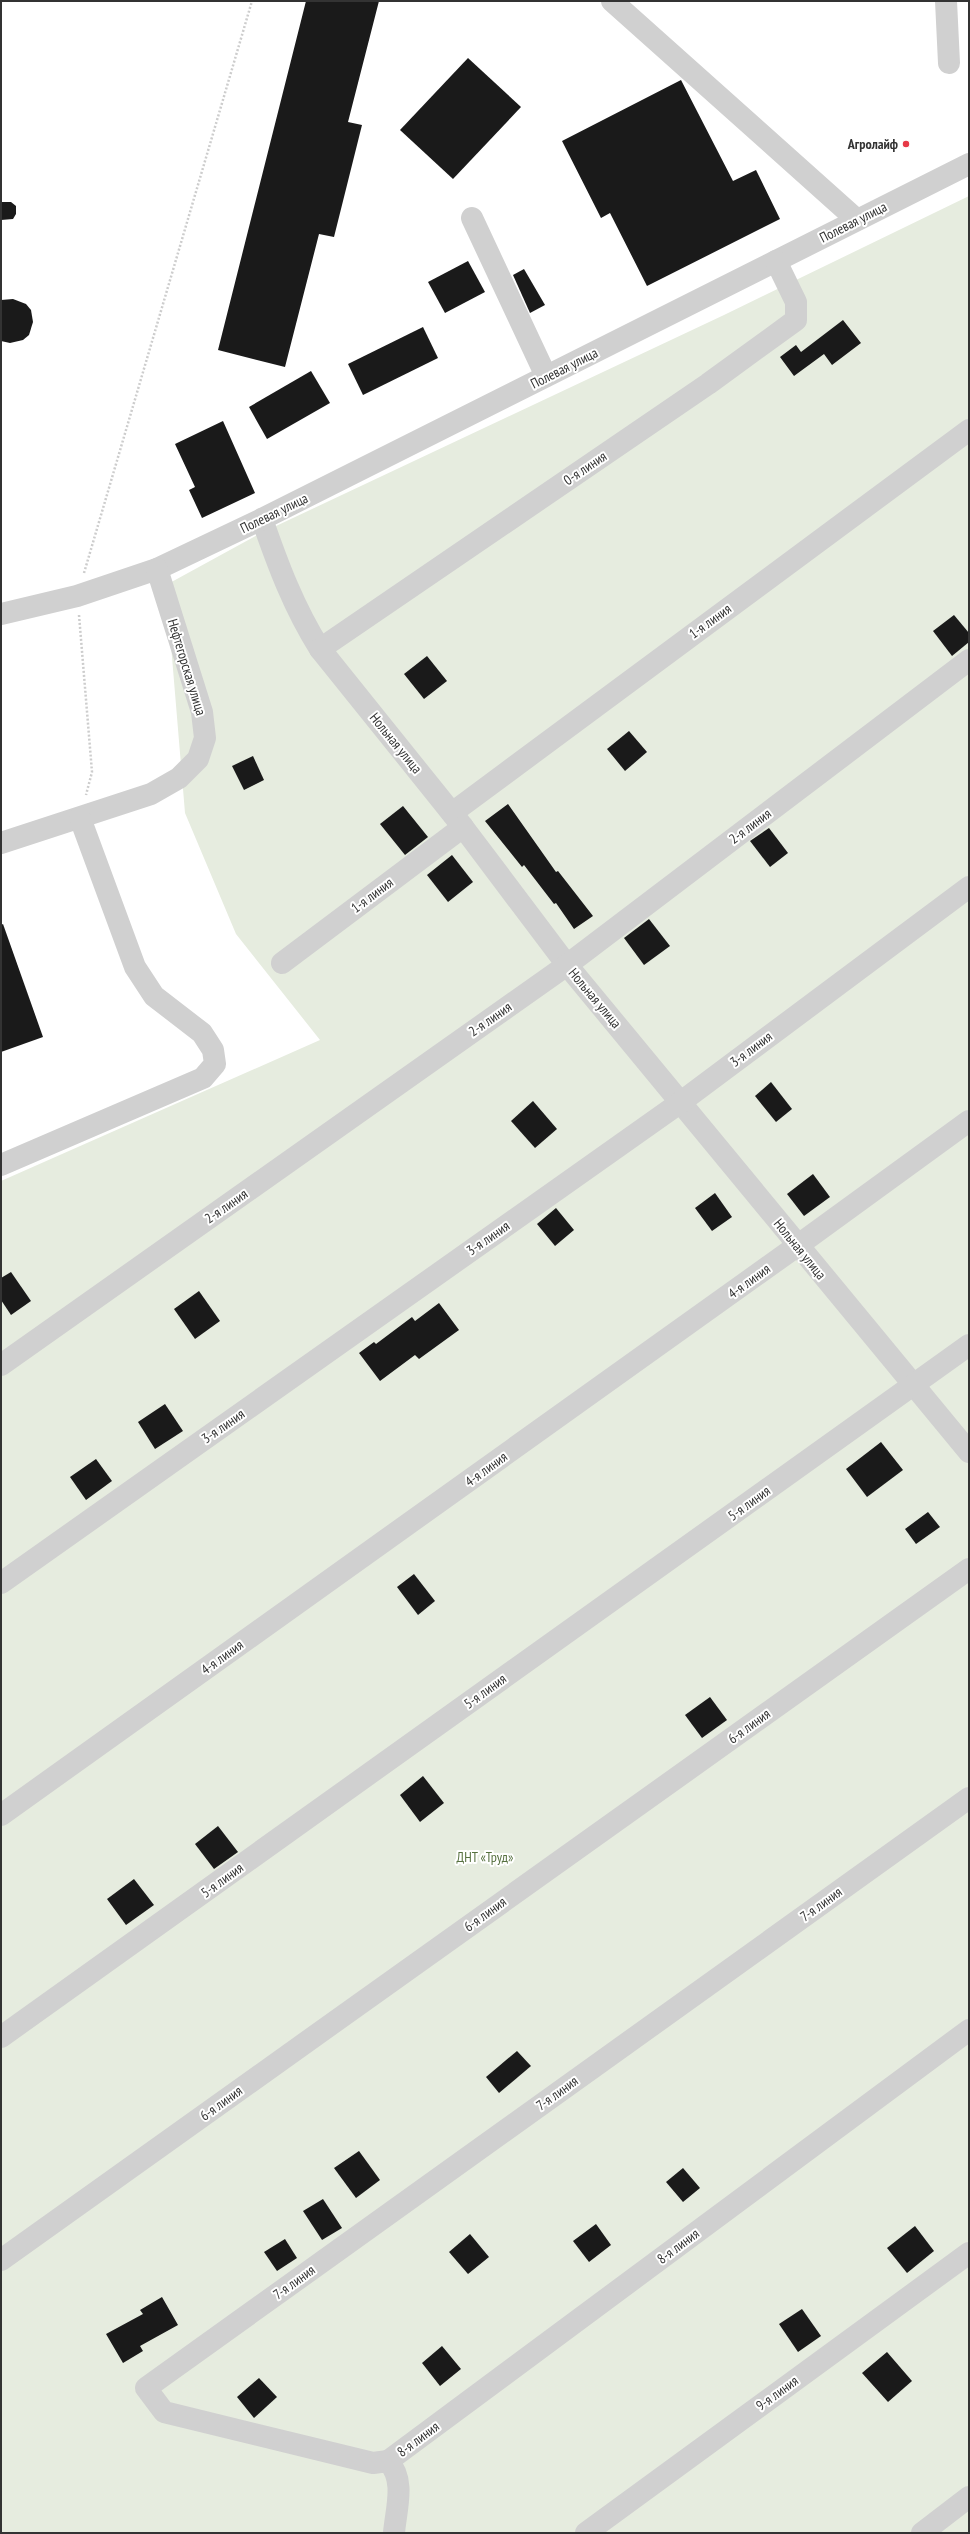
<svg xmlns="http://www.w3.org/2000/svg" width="970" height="2534" viewBox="0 0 970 2534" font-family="'PT Sans Narrow',sans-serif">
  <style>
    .green { fill: #e6ecdf }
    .building { fill: #1a1a1a }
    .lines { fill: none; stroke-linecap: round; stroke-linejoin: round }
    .path { stroke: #cdcdcd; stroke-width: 2.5; stroke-dasharray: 2 2; stroke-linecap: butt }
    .minor { stroke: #d0d0d0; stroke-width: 22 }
    .poi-dot { fill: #e63946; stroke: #fff; stroke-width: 1.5 }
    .labels { text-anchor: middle; stroke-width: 4; stroke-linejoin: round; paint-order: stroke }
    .poi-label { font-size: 14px; font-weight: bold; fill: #333; stroke: #fff; text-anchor: end }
    .street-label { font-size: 14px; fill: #333; stroke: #fff }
    .park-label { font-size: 14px; fill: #56703f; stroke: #fff }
  </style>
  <rect width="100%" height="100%" fill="#fff"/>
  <polygon class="green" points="969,196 969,2533 1,2533 1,1181 320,1040 236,934 185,813 166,585 259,534 724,315"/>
  <g class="building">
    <polygon points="306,1 379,1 348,122 362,125 334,237 319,234 285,367 218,350"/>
    <polygon points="468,58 521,107 453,179 400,130"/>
    <polygon points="681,80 733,181 756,170 780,219 647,286 610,213 601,218 562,141"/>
    <polygon points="1,202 11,202 16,206 16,214 13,219 1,220"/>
    <polygon points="468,261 485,292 445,313 428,282"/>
    <polygon points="524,269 545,305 530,313 513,275"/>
    <polygon points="13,299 26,304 31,310 33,322 29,335 23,340 10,343 1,341 1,300"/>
    <polygon points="843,320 861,343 832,365 824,354 794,376 780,357 796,345 801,352"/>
    <polygon points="423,327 438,358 363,395 348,364"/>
    <polygon points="311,371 330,403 267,439 249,407"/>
    <polygon points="223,421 255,493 202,518 189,490 195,487 175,444"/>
    <polygon points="954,615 969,633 969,642 952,656 933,631"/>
    <polygon points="427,656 447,681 424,699 404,674"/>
    <polygon points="629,731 647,752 625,771 607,749"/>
    <polygon points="253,756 264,780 244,790 232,766"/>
    <polygon points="508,804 556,872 558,871 593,916 574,929 556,903 554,904 524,865 522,867 485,821"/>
    <polygon points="403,806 428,837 405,855 380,824"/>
    <polygon points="769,828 788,853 770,867 750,841"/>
    <polygon points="452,855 473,882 448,902 427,875"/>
    <polygon points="649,919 670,946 644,965 624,938"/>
    <polygon points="3,924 43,1037 1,1052 1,925"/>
    <polygon points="771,1082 792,1109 776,1122 755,1096"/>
    <polygon points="533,1101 557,1129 535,1148 511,1121"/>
    <polygon points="813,1174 830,1197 804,1216 787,1194"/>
    <polygon points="715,1193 732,1217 712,1231 695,1208"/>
    <polygon points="556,1208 574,1230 555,1246 537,1224"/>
    <polygon points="11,1272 31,1301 11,1315 1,1300 1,1278"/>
    <polygon points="199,1291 220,1321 195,1339 174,1309"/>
    <polygon points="439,1303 459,1330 419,1359 415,1355 380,1381 359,1353 374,1342 376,1344 412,1317 415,1321"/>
    <polygon points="165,1404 183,1431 155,1449 138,1422"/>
    <polygon points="881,1442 903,1470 867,1497 846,1469"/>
    <polygon points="96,1459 112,1481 86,1500 70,1477"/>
    <polygon points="928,1512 940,1527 916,1544 905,1529"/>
    <polygon points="414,1574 435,1601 418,1615 397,1587"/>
    <polygon points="710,1697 727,1720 702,1738 685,1715"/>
    <polygon points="423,1776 444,1803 420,1822 400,1795"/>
    <polygon points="218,1826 238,1852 214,1869 195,1844"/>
    <polygon points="134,1879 154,1905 126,1925 107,1899"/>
    <polygon points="517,2051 531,2066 499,2093 486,2077"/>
    <polygon points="359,2151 380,2180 356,2198 334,2168"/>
    <polygon points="683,2168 700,2188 683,2202 666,2182"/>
    <polygon points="323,2199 342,2228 322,2240 303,2211"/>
    <polygon points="596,2224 611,2245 589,2262 573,2241"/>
    <polygon points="915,2226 934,2251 907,2273 887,2248"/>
    <polygon points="470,2234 489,2257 468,2274 449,2252"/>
    <polygon points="285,2239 297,2258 277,2271 264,2252"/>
    <polygon points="162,2297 178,2325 140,2346 143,2351 123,2363 106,2334 143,2314 140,2310"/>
    <polygon points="802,2309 821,2336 798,2352 779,2324"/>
    <polygon points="442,2346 461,2369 440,2386 422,2363"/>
    <polygon points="887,2352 912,2381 888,2402 862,2373"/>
    <polygon points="259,2378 277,2397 254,2418 237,2397"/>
  </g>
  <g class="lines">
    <g class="path">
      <polyline points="84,573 252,1"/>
      <polyline points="79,615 92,772 86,795"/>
    </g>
    <g class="minor">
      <polyline points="612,1 857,220"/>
      <polyline points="946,1 949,63"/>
      <polyline points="472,218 546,376"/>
      <path d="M262,519c16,46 32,89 58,130l143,178 104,138 402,487"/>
      <polyline points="1,614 77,596 157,569 262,519 969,164"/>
      <polyline points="320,649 708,384 796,320 796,302 776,261"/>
      <polyline points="452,813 969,430"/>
      <polyline points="1,843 151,794 179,778 198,759 205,738 202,712 157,569"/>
      <polyline points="282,963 463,827"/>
      <polyline points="1,1165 203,1078 215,1064 213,1050 202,1033 154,996 135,967 80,818"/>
      <polyline points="1,1365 567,965 969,660"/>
      <polyline points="1,1583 681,1102 969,887"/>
      <polyline points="1,1815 797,1246 969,1121"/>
      <polyline points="1,2037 969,1345"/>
      <polyline points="1,2260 969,1569"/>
      <polyline points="388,2461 969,2030"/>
      <path d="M394,2533c2,-24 12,-53 -6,-72l-15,2 -209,-51 -18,-24 823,-590"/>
      <polyline points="586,2533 969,2253"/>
      <polyline points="922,2533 969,2497"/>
    </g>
  </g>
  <circle class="poi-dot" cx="906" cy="144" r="4"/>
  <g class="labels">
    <g class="poi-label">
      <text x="898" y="149">Агролайф</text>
    </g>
    <g class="street-label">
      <text transform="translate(853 222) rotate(-27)" y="5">Полевая улица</text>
      <text transform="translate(564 368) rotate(-27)" y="5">Полевая улица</text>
      <text transform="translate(585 468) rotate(-34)" y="5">0-я линия</text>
      <text transform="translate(274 513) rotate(-26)" y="5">Полевая улица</text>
      <text transform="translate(710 621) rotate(-36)" y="5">1-я линия</text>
      <text transform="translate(187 667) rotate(73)" y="5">Нефтегорская улица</text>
      <text transform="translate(396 743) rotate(51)" y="5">Нольная улица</text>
      <text transform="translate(750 826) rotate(-37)" y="5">2-я линия</text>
      <text transform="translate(372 895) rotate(-37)" y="5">1-я линия</text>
      <text transform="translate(595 998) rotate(50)" y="5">Нольная улица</text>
      <text transform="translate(490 1019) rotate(-35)" y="5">2-я линия</text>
      <text transform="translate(751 1049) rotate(-37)" y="5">3-я линия</text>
      <text transform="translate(226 1206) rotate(-35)" y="5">2-я линия</text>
      <text transform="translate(488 1238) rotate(-35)" y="5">3-я линия</text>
      <text transform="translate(800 1249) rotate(51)" y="5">Нольная улица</text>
      <text transform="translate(749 1281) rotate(-36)" y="5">4-я линия</text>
      <text transform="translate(223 1426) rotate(-35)" y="5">3-я линия</text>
      <text transform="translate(486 1469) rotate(-36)" y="5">4-я линия</text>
      <text transform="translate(749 1503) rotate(-36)" y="5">5-я линия</text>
      <text transform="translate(222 1657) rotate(-36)" y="5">4-я линия</text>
      <text transform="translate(485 1691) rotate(-36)" y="5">5-я линия</text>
      <text transform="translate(749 1726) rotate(-36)" y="5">6-я линия</text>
      <text transform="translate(222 1880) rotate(-36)" y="5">5-я линия</text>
      <text transform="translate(821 1904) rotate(-36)" y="5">7-я линия</text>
      <text transform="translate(485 1914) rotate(-36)" y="5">6-я линия</text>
      <text transform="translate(557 2093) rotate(-36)" y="5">7-я линия</text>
      <text transform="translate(221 2103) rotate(-36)" y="5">6-я линия</text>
      <text transform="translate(678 2246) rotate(-37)" y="5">8-я линия</text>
      <text transform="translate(294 2282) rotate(-36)" y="5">7-я линия</text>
      <text transform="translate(777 2393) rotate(-36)" y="5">9-я линия</text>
      <text transform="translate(418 2439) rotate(-37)" y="5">8-я линия</text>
    </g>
    <g class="park-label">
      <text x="485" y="1862">ДНТ «Труд»</text>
    </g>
  </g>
  <rect width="970" height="2534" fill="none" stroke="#333333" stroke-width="4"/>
</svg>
